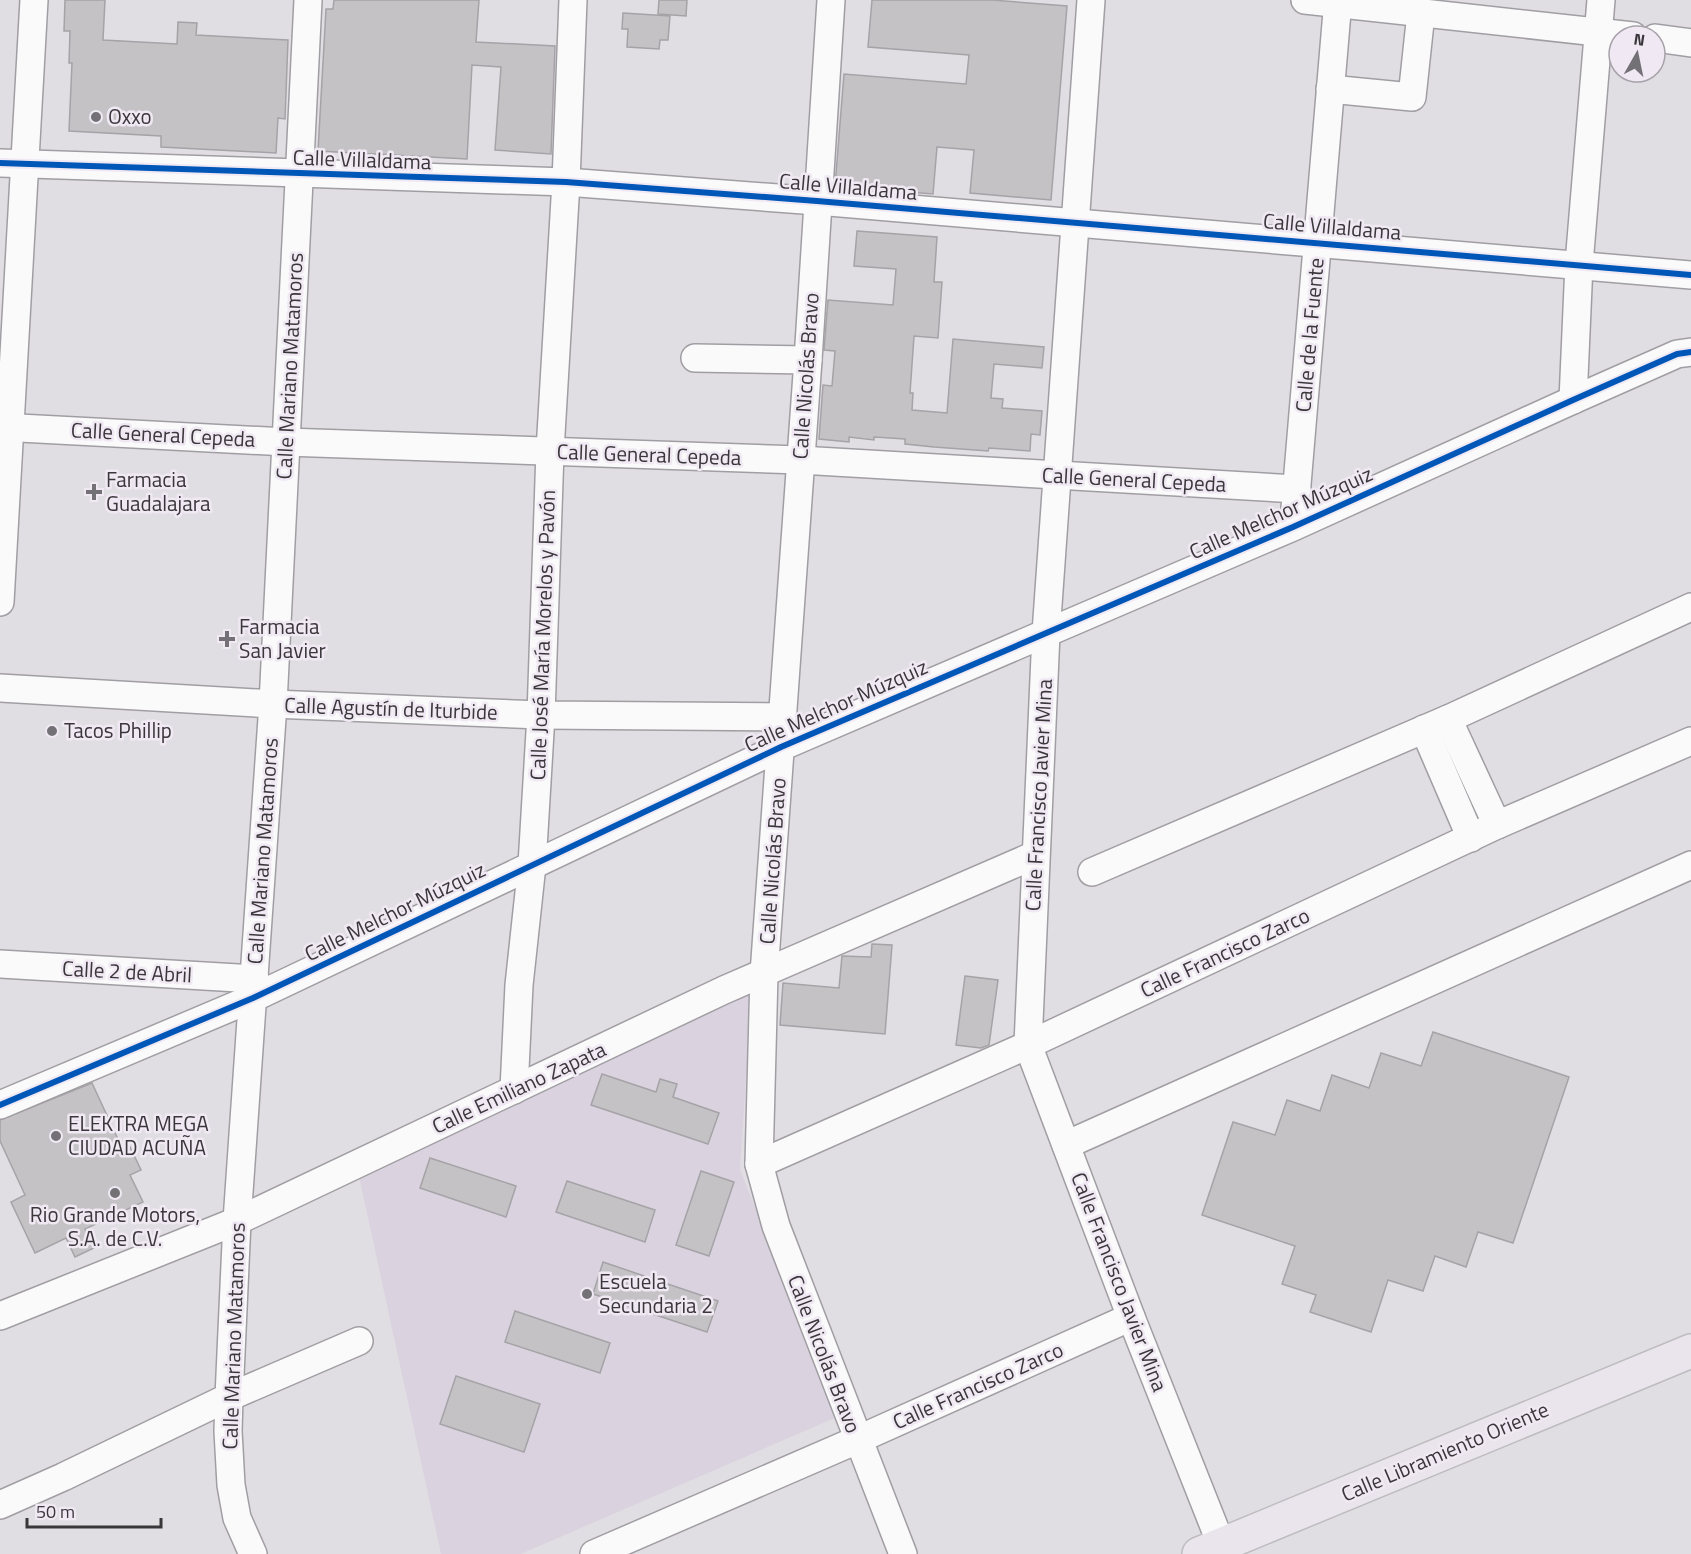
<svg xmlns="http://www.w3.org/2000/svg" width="1691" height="1554" viewBox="0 0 1691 1554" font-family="'Titillium Web',sans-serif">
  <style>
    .built { fill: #dad3df }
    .building { fill: #c5c2c6; stroke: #a5a3a7; stroke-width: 1.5 }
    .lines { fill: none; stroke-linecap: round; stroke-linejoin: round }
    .minor-casing { stroke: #a19ea3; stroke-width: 30 }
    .major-casing { stroke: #bebcbf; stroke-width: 36 }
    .minor { stroke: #fafafb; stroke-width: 27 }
    .major { stroke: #eae5ed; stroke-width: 33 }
    .cycleway-casing { stroke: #f0e9f4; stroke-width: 10 }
    .cycleway { stroke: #0057b8; stroke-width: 6 }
    .poi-dot { fill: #747176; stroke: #f0e9f4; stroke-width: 2 }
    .labels { text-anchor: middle; stroke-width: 5; stroke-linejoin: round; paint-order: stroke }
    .poi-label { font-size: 21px; fill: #3a373b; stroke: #f0e9f4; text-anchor: start }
    .street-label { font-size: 21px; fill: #3a373b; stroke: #f0e9f4 }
  </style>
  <rect width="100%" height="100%" fill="#e1dee3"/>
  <polygon class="built" points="752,992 740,1169 837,1417 521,1554 441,1554 358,1172"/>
  <g class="building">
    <polygon points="65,0 105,0 103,40 177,44 178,22 197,23 196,35 288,40 285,119 278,118 276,153 161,147 161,136 69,131 72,63 69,63 70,31 64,31"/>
    <polygon points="334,0 479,0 476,42 555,46 551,154 495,150 501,67 472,65 467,159 318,151 326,9 333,9"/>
    <polygon points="659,0 687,0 686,16 658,14"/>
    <polygon points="872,0 992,0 1067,6 1051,200 970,193 974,150 937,147 933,194 835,186 844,74 966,84 969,55 868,47"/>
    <polygon points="623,13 670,16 668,40 660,40 659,49 627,47 628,29 622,29"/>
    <polygon points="857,231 937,237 934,282 942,282 938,338 914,336 910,393 913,393 912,410 947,413 953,339 1044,347 1042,368 994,364 991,398 1003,399 1002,408 1042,411 1040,435 1031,434 1030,451 989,448 988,451 934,447 905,444 905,439 874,437 874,440 849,437 849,442 819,439 823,385 832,386 835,351 824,350 828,300 893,305 896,269 854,266"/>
    <polygon points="872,944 892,945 885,1034 780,1025 783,983 839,988 842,956 871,957"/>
    <polygon points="965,976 998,980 989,1045 981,1048 956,1045"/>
    <polygon points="1433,1032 1569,1077 1513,1243 1478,1232 1466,1267 1435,1256 1423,1291 1388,1280 1371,1332 1310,1312 1316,1295 1282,1284 1295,1246 1202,1215 1233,1122 1275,1135 1287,1100 1320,1111 1332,1075 1369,1088 1381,1053 1421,1066"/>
    <polygon points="602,1074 656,1092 660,1079 677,1084 673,1097 719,1113 708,1144 591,1105"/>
    <polygon points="92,1083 123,1150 130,1147 141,1170 130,1175 143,1202 85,1229 94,1248 75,1257 66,1238 35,1253 11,1202 25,1195 0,1141 0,1120"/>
    <polygon points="430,1158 516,1186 506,1217 420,1188"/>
    <polygon points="701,1171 734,1182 709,1256 676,1245"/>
    <polygon points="567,1181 655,1210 645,1242 556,1212"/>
    <polygon points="603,1262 718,1301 707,1332 593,1294"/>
    <polygon points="515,1311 610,1343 600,1373 505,1342"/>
    <polygon points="456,1376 540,1404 524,1452 440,1424"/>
  </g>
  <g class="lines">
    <defs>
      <g id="minor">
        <polyline points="831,0 808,360 764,974 759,1164 776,1226 903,1554"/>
        <polyline points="1091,0 1046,633 1028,1045 1131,1317 1225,1554"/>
        <polyline points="1305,0 1633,36"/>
        <polyline points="1655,38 1691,43"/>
        <polyline points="1330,89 1412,97 1421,13"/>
        <polyline points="0,163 566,182 817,201 1691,275"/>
        <polyline points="695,358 808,360"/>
        <polyline points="1573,400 1579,264 1601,0"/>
        <polyline points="0,427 286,442 800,460 1297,489"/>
        <polyline points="1295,508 1338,0"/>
        <polyline points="0,602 34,0"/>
        <polyline points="0,688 273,704 541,715 782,717"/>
        <polyline points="1448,719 1497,825"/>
        <polyline points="1424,729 1471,838"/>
        <polyline points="1092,872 1448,719 1691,607"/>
        <polyline points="0,964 255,979"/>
        <polyline points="514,1090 519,985 532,865 541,715 550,451 566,182 573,0"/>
        <polyline points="0,1105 253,998 781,747 1293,527 1573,400 1677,354 1691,352"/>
        <polyline points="1066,1145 1691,865"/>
        <polyline points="759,1164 1028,1045 1497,825 1691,741"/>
        <polyline points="0,1316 237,1221 724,990 1035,855"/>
        <polyline points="0,1505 63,1477 229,1397 359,1341"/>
        <polyline points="253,1554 237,1518 231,1485 228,1431 229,1397 237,1221 273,704 308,0"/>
        <polyline points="594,1554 857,1440 1131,1317"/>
      </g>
      <polyline id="major" points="1199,1554 1691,1351"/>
    </defs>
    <use href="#minor" class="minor-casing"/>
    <use href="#major" class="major-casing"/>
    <use href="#minor" class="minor"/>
    <use href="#major" class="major"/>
    <defs>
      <g id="cycleway">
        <polyline points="0,163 566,182 817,201 1691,275"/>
        <polyline points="0,1105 253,998 781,747 1293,527 1573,400 1677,354 1691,352"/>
      </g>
    </defs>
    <use href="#cycleway" class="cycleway-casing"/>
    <use href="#cycleway" class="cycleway"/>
  </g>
  <g class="poi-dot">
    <circle cx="96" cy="117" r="6"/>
    <path d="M91 483h6v6h6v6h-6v6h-6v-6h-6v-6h6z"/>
    <path d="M224 630h6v6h6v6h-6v6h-6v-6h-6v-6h6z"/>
    <circle cx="52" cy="731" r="6"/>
    <circle cx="56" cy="1136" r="6"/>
    <circle cx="115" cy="1193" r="6"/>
    <circle cx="587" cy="1294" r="6"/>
  </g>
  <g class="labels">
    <g class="poi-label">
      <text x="108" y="124">Oxxo</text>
      <text x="106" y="487">Farmacia<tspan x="106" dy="24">Guadalajara</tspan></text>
      <text x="239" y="634">Farmacia<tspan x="239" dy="24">San Javier</tspan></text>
      <text x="64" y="738">Tacos Phillip</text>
      <text x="68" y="1131">ELEKTRA MEGA<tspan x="68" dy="24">CIUDAD ACUÑA</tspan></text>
      <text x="115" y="1222" text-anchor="middle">Rio Grande Motors,<tspan x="115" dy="24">S.A. de C.V.</tspan></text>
      <text x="599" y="1289">Escuela<tspan x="599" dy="24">Secundaria 2</tspan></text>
    </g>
    <g class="street-label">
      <text transform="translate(362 160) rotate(2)" y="7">Calle Villaldama</text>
      <text transform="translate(848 187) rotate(5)" y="7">Calle Villaldama</text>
      <text transform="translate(1332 227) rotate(5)" y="7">Calle Villaldama</text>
      <text transform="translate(1310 335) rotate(-85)" y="7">Calle de la Fuente</text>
      <text transform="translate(290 366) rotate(-87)" y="7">Calle Mariano Matamoros</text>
      <text transform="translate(806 376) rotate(-86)" y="7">Calle Nicolás Bravo</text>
      <text transform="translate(163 435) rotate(3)" y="7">Calle General Cepeda</text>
      <text transform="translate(649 455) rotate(2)" y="7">Calle General Cepeda</text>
      <text transform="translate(1134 480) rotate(3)" y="7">Calle General Cepeda</text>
      <text transform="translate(1281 513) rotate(-24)" y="7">Calle Melchor Múzquiz</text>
      <text transform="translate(543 635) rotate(-88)" y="7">Calle José María Morelos y Pavón</text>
      <text transform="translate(836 706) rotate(-24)" y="7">Calle Melchor Múzquiz</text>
      <text transform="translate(391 709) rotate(2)" y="7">Calle Agustín de Iturbide</text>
      <text transform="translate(1039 795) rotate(-87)" y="7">Calle Francisco Javier Mina</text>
      <text transform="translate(263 851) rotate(-86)" y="7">Calle Mariano Matamoros</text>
      <text transform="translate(773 861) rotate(-86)" y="7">Calle Nicolás Bravo</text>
      <text transform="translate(395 912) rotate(-26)" y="7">Calle Melchor Múzquiz</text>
      <text transform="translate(1225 953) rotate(-25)" y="7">Calle Francisco Zarco</text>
      <text transform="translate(127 972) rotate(3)" y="7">Calle 2 de Abril</text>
      <text transform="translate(519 1088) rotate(-25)" y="7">Calle Emiliano Zapata</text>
      <text transform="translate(1119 1282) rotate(69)" y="7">Calle Francisco Javier Mina</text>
      <text transform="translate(234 1336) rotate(-88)" y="7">Calle Mariano Matamoros</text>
      <text transform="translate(824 1354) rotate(69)" y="7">Calle Nicolás Bravo</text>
      <text transform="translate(978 1386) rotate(-24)" y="7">Calle Francisco Zarco</text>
      <text transform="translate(1445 1452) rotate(-23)" y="7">Calle Libramiento Oriente</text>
    </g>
  </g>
  <g transform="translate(1637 54) rotate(9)"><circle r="28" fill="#f0e9f4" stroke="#a7a2aa" stroke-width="1.5"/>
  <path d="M0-4.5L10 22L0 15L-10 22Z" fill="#747176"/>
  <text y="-9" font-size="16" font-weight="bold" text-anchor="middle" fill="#3a373b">N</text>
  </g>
  <path d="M27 1518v9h134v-9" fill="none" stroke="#3a373b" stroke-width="3"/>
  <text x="36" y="1518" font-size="18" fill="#3a373b" stroke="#f0e9f4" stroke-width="4.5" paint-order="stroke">50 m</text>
</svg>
